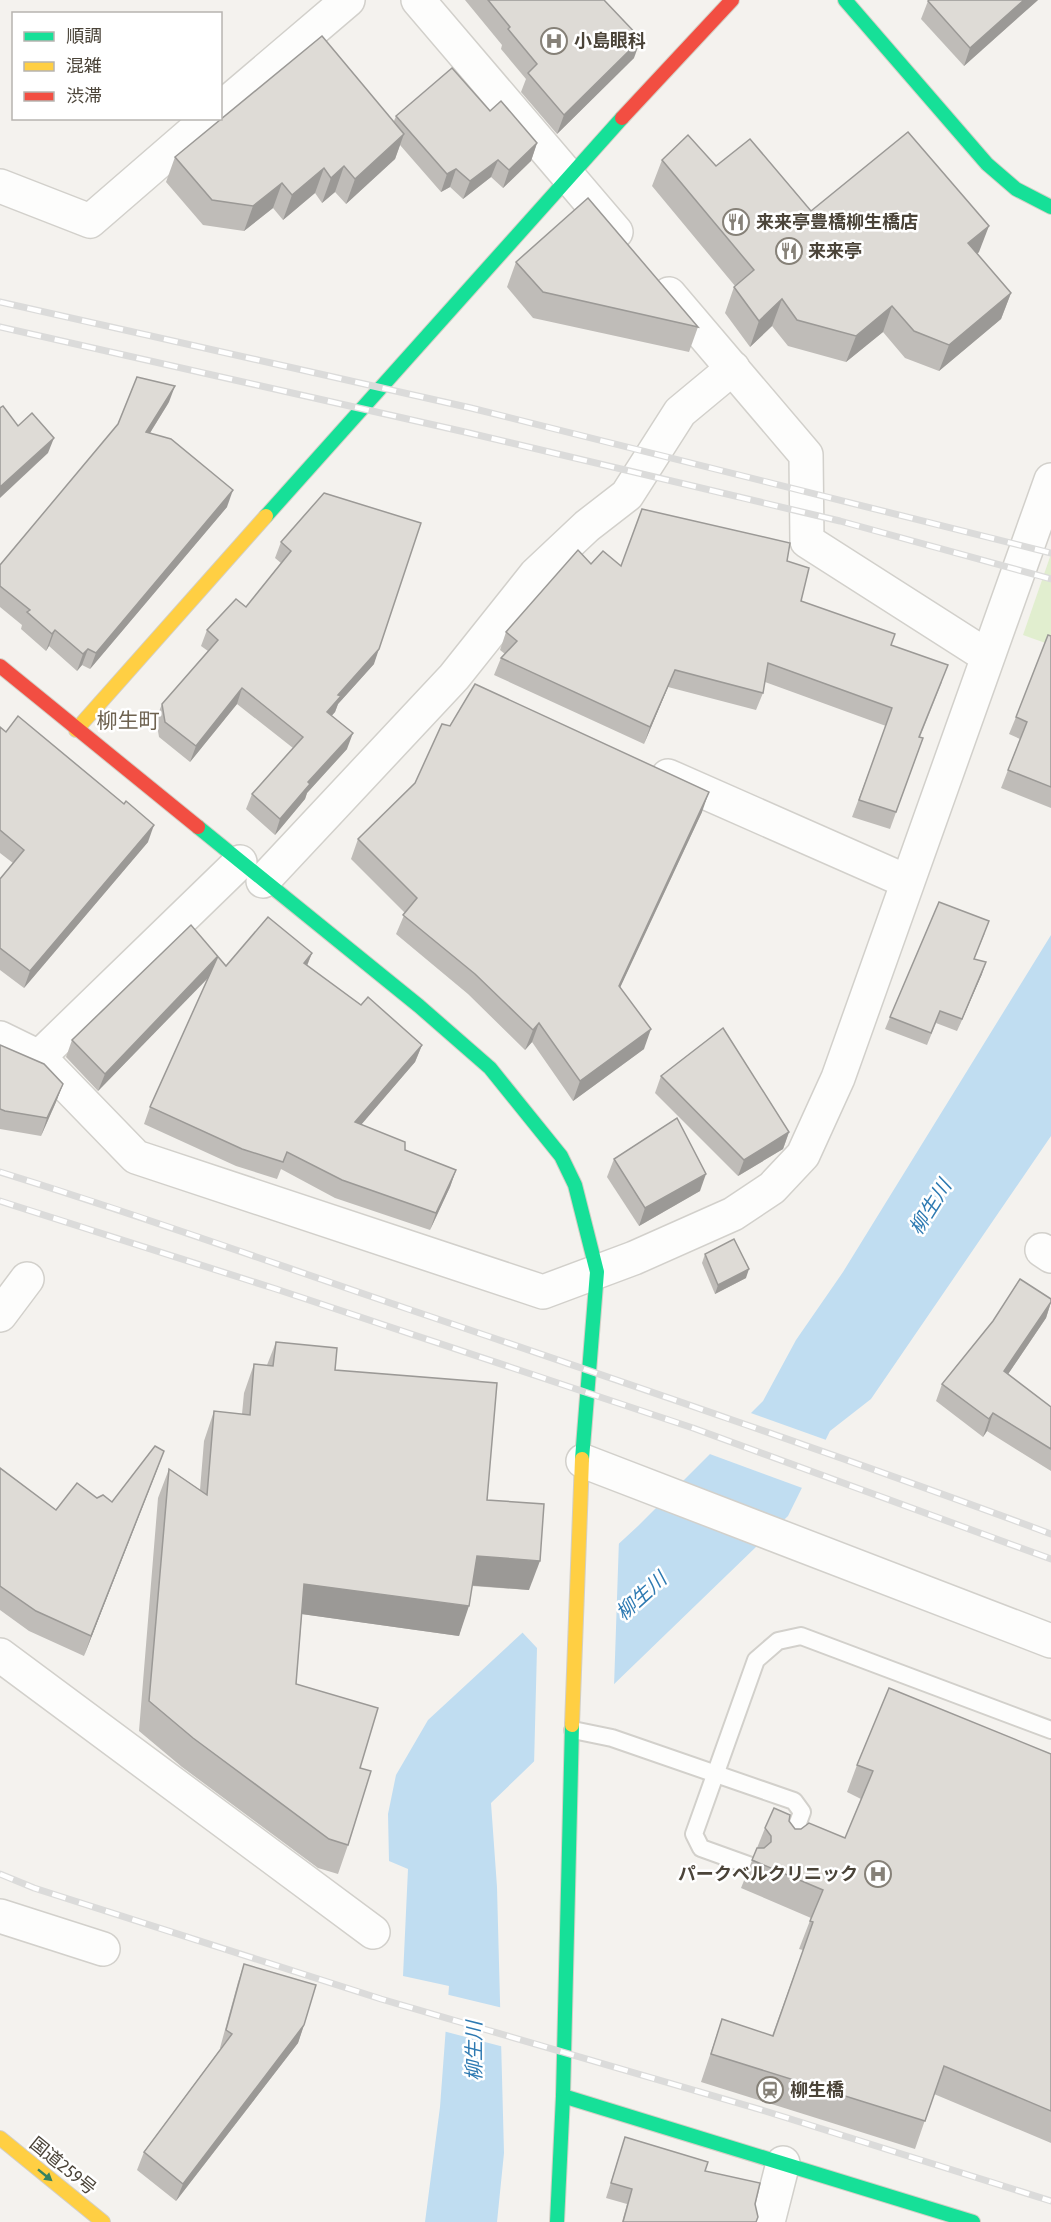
<svg xmlns="http://www.w3.org/2000/svg" width="1051" height="2222" viewBox="0 0 1051 2222" font-family="'Asap Condensed','Noto Sans JP',sans-serif">
  <style>
    .green { fill: #e1eecf }
    .water { fill: #c0ddf1 }
    .pier { fill: #f4f2ee }
    .lines { fill: none; stroke-linecap: round; stroke-linejoin: round }
    .lane-casing { stroke: #d2d0cb; stroke-width: 20 }
    .street-casing { stroke: #d2d0cb; stroke-width: 36 }
    .fast-casing { stroke: #d3cfc5; stroke-width: 16 }
    .slow-casing { stroke: #d3cfc5; stroke-width: 16 }
    .jam-casing { stroke: #d3cfc5; stroke-width: 16 }
    .lane { stroke: #fdfdfc; stroke-width: 16 }
    .street { stroke: #fdfdfc; stroke-width: 33 }
    .fast { stroke: #16e098; stroke-width: 14 }
    .slow { stroke: #ffcf43; stroke-width: 14 }
    .jam { stroke: #f24e42; stroke-width: 14 }
    .rail-casing { stroke: #dbdbda; stroke-width: 7 }
    .rail { stroke: #fff; stroke-width: 4.5; stroke-dasharray: 14; stroke-linecap: butt }
    .wall { fill: #bfbcb8 }
    .shaded-wall { fill: #9b9996 }
    .building { fill: #dedbd6; stroke: #9b9996; stroke-width: 1.5 }
    .oneway { fill: #36825f }
    .labels { text-anchor: middle; stroke-width: 5; stroke-linejoin: round; paint-order: stroke }
    .poi-label { font-size: 18px; font-weight: bold; fill: #4b4439; stroke: #fff; text-anchor: start }
    .street-label { font-size: 18px; fill: #4b4439; stroke: #fff }
    .water-label { font-size: 20px; font-style: italic; fill: #2e7ab2; stroke: #fff }
    .quarter-label { font-size: 21px; fill: #6e6250; stroke: #fff }
  </style>
  <rect width="100%" height="100%" fill="#f4f2ee"/>
  <polygon class="green" points="1051,554 1051,645 1023,635"/>
  <polygon class="water" points="1051,935 1051,1136 871,1399 830,1431 788,1516 491,1803 497,1887 504,2153 497,2222 425,2222 440,2107 449,1986 403,1976 408,1869 389,1861 388,1814 396,1775 428,1720 638,1526 763,1401 796,1340 843,1272"/>
  <g class="pier">
    <polygon points="748,1412 829,1441 805,1489 707,1453"/>
    <polygon points="619,1539 614,1687 534,1766 537,1648 521,1631"/>
    <polygon points="445,1994 503,2008 504,2047 443,2031"/>
  </g>
  <g class="lines">
    <defs>
      <g id="lane">
        <polyline points="573,1730 612,1738 794,1801 802,1812 789,1847"/>
        <polyline points="751,1866 701,1848 694,1834 756,1660 778,1641 801,1636 1051,1730"/>
      </g>
      <g id="street">
        <polyline points="418,0 616,232"/>
        <polyline points="220,109 348,0"/>
        <polyline points="0,186 90,221 209,118"/>
        <polyline points="669,294 806,455 807,541 987,656"/>
        <polyline points="668,776 906,881"/>
        <polyline points="263,881 454,677 536,574 587,526 627,495 680,412 733,368"/>
        <polyline points="0,1038 39,1057 136,1157 543,1292 634,1258 733,1214 772,1188 803,1155 838,1078 1051,480"/>
        <polyline points="39,1057 240,862"/>
        <polyline points="1042,1250 1051,1256"/>
        <polyline points="0,1315 27,1279"/>
        <polyline points="583,1461 1051,1641"/>
        <polyline points="0,1655 373,1932"/>
        <polyline points="0,1916 103,1949"/>
        <polyline points="768,2222 783,2163"/>
      </g>
      <g id="fast">
        <polyline points="845,0 987,164 1016,189 1051,207"/>
        <polyline points="266,516 622,118"/>
        <polyline points="198,827 419,1006 490,1068 561,1156 575,1185 597,1272 582,1459"/>
        <polyline points="563,2096 973,2222"/>
        <polyline points="557,2222 563,2096 572,1725"/>
      </g>
      <g id="slow">
        <polyline points="76,730 266,516"/>
        <polyline points="572,1725 582,1459"/>
        <polyline points="0,2138 103,2222"/>
      </g>
      <g id="jam">
        <polyline points="622,118 732,0"/>
        <polyline points="0,666 198,827"/>
      </g>
    </defs>
    <use href="#lane" class="lane-casing"/>
    <use href="#street" class="street-casing"/>
    <use href="#fast" class="fast-casing"/>
    <use href="#slow" class="slow-casing"/>
    <use href="#jam" class="jam-casing"/>
    <use href="#lane" class="lane"/>
    <use href="#street" class="street"/>
    <use href="#fast" class="fast"/>
    <use href="#slow" class="slow"/>
    <use href="#jam" class="jam"/>
    <defs>
      <g id="rail">
        <polyline points="0,302 471,408 1051,553"/>
        <polyline points="0,327 465,432 840,521 1051,579"/>
        <path d="M0,1172c137,42 272,91 408,137 215,73 430,146 643,225"/>
        <polyline points="0,1201 276,1289 693,1428 1051,1559"/>
        <polyline points="0,1874 34,1888 381,1999 765,2111 1051,2201"/>
      </g>
    </defs>
    <use href="#rail" class="rail-casing"/>
    <use href="#rail" class="rail"/>
  </g>
  <g class="wall">
    <polygon points="465,0 604,0 634,58 557,134 521,92 526,79 501,49 502,45"/>
    <polygon points="1038,0 964,66 921,19 928,1"/>
    <polygon points="490,111 537,143 531,161 503,188 491,177 463,199 450,187 441,192 400,145 395,159 346,204 335,192 322,203 315,193 283,220 273,208 244,231 203,225 166,182 175,157 394,121 396,116"/>
    <polygon points="662,160 716,166 811,211 979,252 977,254 1011,293 1001,319 939,371 905,358 883,332 846,362 788,346 772,326 750,347 725,313 734,287 735,286 652,186"/>
    <polygon points="516,262 698,327 689,352 533,318 507,287"/>
    <polygon points="169,402 150,433 227,507 90,669 82,665 77,671 49,646 46,651 21,629 22,625 0,607 0,565"/>
    <polygon points="324,493 374,664 338,704 335,712 331,716 347,749 307,793 305,799 275,835 246,809 252,794 293,748 237,704 190,762 159,737 156,719 162,704 208,651 201,646 207,630 246,607 281,563 275,558 281,542"/>
    <polygon points="787,561 801,601 891,645 942,682 920,737 923,738 890,829 852,817 886,726 765,682 763,693 756,710 668,687 644,744 494,675 501,658 505,654 500,650 506,632 591,564 621,566"/>
    <polygon points="1051,636 1051,808 1001,788 1020,739 1009,734 1016,717"/>
    <polygon points="0,727 148,842 24,988 0,970 0,879 13,863 0,853"/>
    <polygon points="702,812 620,987 644,1049 573,1101 532,1042 525,1050 468,994 396,934 405,913 351,859 358,839"/>
    <polygon points="985,933 974,959 982,974 957,1031 936,1023 927,1045 885,1029 890,1017"/>
    <polygon points="312,953 307,966 361,1005 422,1045 415,1062 361,1124 405,1150 456,1170 450,1187 430,1230 335,1198 281,1169 277,1179 236,1166 144,1124 150,1107 209,976 98,1091 66,1057 72,1040 226,966"/>
    <polygon points="0,1045 63,1084 56,1102 41,1136 0,1129"/>
    <polygon points="661,1076 789,1132 783,1149 738,1176 655,1093"/>
    <polygon points="614,1159 700,1191 639,1226 607,1177"/>
    <polygon points="705,1254 746,1278 715,1294 702,1263"/>
    <polygon points="1051,1302 1046,1318 1008,1374 1051,1407 1051,1471 987,1431 983,1437 936,1401 942,1384 993,1321"/>
    <polygon points="276,1342 335,1370 487,1500 529,1590 472,1586 459,1636 302,1614 296,1684 360,1768 348,1845 338,1874 318,1868 182,1767 139,1731 158,1498 169,1469 200,1490 204,1441 214,1411 242,1414 244,1393 254,1364 267,1365"/>
    <polygon points="164,1451 84,1656 29,1631 0,1610 0,1468 56,1510 97,1498 112,1502"/>
    <polygon points="1051,1754 1051,2143 934,2094 915,2149 701,2082 722,2019 772,2036 803,1950 799,1949 811,1918 741,1888 765,1828 789,1821 795,1829 845,1838 861,1799 847,1792 857,1765"/>
    <polygon points="244,1964 304,2025 298,2043 176,2201 137,2170 144,2152 221,2048 220,2048 238,1982"/>
    <polygon points="625,2137 705,2171 755,2204 756,2222 622,2222 627,2204 606,2198"/>
  </g>
  <g class="shaded-wall">
    <polygon points="1024,0 1038,0 964,66 970,48"/>
    <polygon points="641,39 634,58 557,134 564,115"/>
    <polygon points="404,134 395,159 346,204 355,179"/>
    <polygon points="537,143 531,161 503,188 509,170"/>
    <polygon points="498,160 491,177 463,199 470,181"/>
    <polygon points="344,166 335,192 322,203 331,178"/>
    <polygon points="324,168 315,193 283,220 292,195"/>
    <polygon points="456,169 450,187 441,192 447,174"/>
    <polygon points="282,183 273,208 244,231 253,206"/>
    <polygon points="989,226 979,252 958,269 968,243"/>
    <polygon points="1011,293 1001,319 939,371 949,345"/>
    <polygon points="782,299 772,326 750,347 759,321"/>
    <polygon points="892,306 883,332 846,362 856,336"/>
    <polygon points="175,386 169,402 140,449 146,432"/>
    <polygon points="54,438 48,453 0,498 0,487"/>
    <polygon points="233,490 227,507 90,669 96,653"/>
    <polygon points="55,630 49,646 46,651 52,634"/>
    <polygon points="88,649 82,665 77,671 83,654"/>
    <polygon points="379,649 374,664 338,704 335,712 321,728 327,712 338,695"/>
    <polygon points="675,670 668,687 644,744 650,727"/>
    <polygon points="242,688 237,704 190,762 196,746"/>
    <polygon points="353,733 347,749 307,793 305,799 275,835 280,819 308,782"/>
    <polygon points="709,792 702,812 612,1005 619,986"/>
    <polygon points="154,825 148,842 24,988 30,971"/>
    <polygon points="312,953 305,970 304,963"/>
    <polygon points="218,956 212,974 98,1091 105,1074"/>
    <polygon points="986,962 982,974 957,1031 962,1019"/>
    <polygon points="539,1023 532,1042 525,1050 533,1030"/>
    <polygon points="651,1029 644,1049 573,1101 580,1081"/>
    <polygon points="422,1045 415,1062 349,1139 355,1122"/>
    <polygon points="63,1084 56,1102 41,1136 47,1118"/>
    <polygon points="789,1132 783,1149 738,1176 744,1160"/>
    <polygon points="456,1170 450,1187 430,1230 436,1213"/>
    <polygon points="706,1174 700,1191 639,1226 645,1208"/>
    <polygon points="749,1269 746,1278 715,1294 718,1285"/>
    <polygon points="1051,1302 1046,1318 998,1389 1004,1371"/>
    <polygon points="993,1413 987,1431 983,1437 989,1419"/>
    <polygon points="164,1451 157,1470 84,1656 91,1636"/>
    <polygon points="477,1556 540,1561 529,1590 466,1585"/>
    <polygon points="304,1584 469,1606 459,1636 294,1613"/>
    <polygon points="304,2025 298,2043 176,2201 183,2184"/>
  </g>
  <g class="building">
    <polygon points="488,0 604,0 641,39 564,115 528,73 537,64 508,29 510,27"/>
    <polygon points="929,0 1024,0 970,48 928,1"/>
    <polygon points="322,36 404,134 355,179 344,166 331,178 324,168 292,195 282,183 253,206 212,200 175,157"/>
    <polygon points="452,68 490,111 501,101 537,143 509,170 498,160 470,181 456,169 447,174 396,116"/>
    <polygon points="908,132 989,226 968,243 1011,293 949,345 914,331 892,306 856,336 797,320 782,299 759,321 734,287 754,270 662,160 688,135 716,166 750,139 811,211"/>
    <polygon points="588,198 698,327 543,292 516,262"/>
    <polygon points="137,377 175,386 146,432 171,439 233,490 96,653 88,649 83,654 55,630 52,634 27,612 30,610 0,586 0,565 118,424"/>
    <polygon points="3,406 18,426 32,413 54,438 0,487 0,408"/>
    <polygon points="324,493 421,523 379,649 338,695 341,696 327,712 353,733 308,782 310,784 280,819 252,794 303,737 242,688 196,746 165,722 162,704 218,640 207,630 236,599 246,607 291,551 281,542"/>
    <polygon points="642,509 790,543 787,561 809,568 801,601 895,634 891,645 948,665 919,737 923,738 896,812 859,800 892,708 768,663 763,693 675,670 650,727 501,658 517,641 506,632 578,550 591,564 603,551 621,566"/>
    <polygon points="1048,635 1051,636 1051,787 1008,770 1027,722 1016,717"/>
    <polygon points="475,684 709,792 619,986 651,1029 580,1081 539,1023 533,1030 475,974 403,915 417,898 358,839 415,783 442,724 450,726"/>
    <polygon points="18,716 124,804 126,801 154,825 30,971 0,948 0,879 24,850 0,830 0,727 6,732"/>
    <polygon points="939,902 989,921 974,959 986,962 962,1019 940,1011 931,1033 890,1017"/>
    <polygon points="268,917 312,953 304,963 361,1005 368,997 422,1045 355,1122 405,1142 405,1150 456,1170 436,1213 342,1180 287,1152 283,1162 242,1149 150,1107 218,956 105,1074 72,1040 191,925 226,966"/>
    <polygon points="723,1028 789,1132 744,1160 661,1076"/>
    <polygon points="0,1045 44,1064 63,1084 47,1118 5,1111 0,1109"/>
    <polygon points="677,1118 706,1174 645,1208 614,1159"/>
    <polygon points="734,1239 749,1269 718,1285 705,1254"/>
    <polygon points="1020,1279 1051,1299 1051,1302 1004,1371 1051,1407 1051,1449 993,1413 989,1419 942,1384 993,1321"/>
    <polygon points="276,1342 337,1348 335,1370 497,1383 487,1500 544,1504 540,1561 477,1556 469,1606 304,1584 296,1684 378,1708 360,1768 371,1771 348,1845 329,1839 193,1738 149,1701 169,1469 207,1495 214,1411 250,1415 254,1364 273,1366"/>
    <polygon points="155,1446 164,1451 91,1636 36,1611 0,1586 0,1468 56,1510 77,1483 97,1498 103,1495 112,1502"/>
    <polygon points="889,1688 1051,1754 1051,2111 944,2066 925,2121 711,2054 722,2019 773,2036 813,1922 810,1921 823,1890 752,1860 757,1848 764,1848 771,1842 771,1836 765,1828 774,1808 790,1815 789,1821 795,1829 801,1829 809,1823 845,1838 873,1771 857,1765"/>
    <polygon points="244,1964 316,1985 304,2025 183,2184 144,2152 232,2034 226,2030"/>
    <polygon points="625,2137 708,2162 705,2171 760,2183 755,2204 758,2217 756,2222 623,2222 632,2189 611,2183"/>
  </g>
  <defs><path id="oneway-solid" d="M-6-.8H1V-3.2L6.5 0L1 3.2V.8H-6Z" transform="scale(1.5)"/></defs>
  <use class="oneway" href="#oneway-solid" transform="translate(45 2175) rotate(39)"/>
  <defs>
    <symbol id="hospital-ring" viewBox="-11 -11 22 22"><circle r="9.5" fill="#fff" stroke="#868178" stroke-width="1.5"/><path d="M-5-5h3v3.5h4V-5h3V5h-3V1.5h-4V5h-3Z" fill="#868178"/></symbol>
    <symbol id="restaurant-ring" viewBox="-11 -11 22 22"><circle r="9.5" fill="#fff" stroke="#868178" stroke-width="1.5"/><path d="M-5-6h1v4h1v-4h1v4h1v-4h1v5L-1.5 .5V6h-2V.5L-5-1ZM5-6V6H3V1.5H1.5Q1.5-4 5-6Z" fill="#868178"/></symbol>
    <symbol id="station-ring" viewBox="-11 -11 22 22"><circle r="9.5" fill="#fff" stroke="#868178" stroke-width="1.5"/><path d="M-3-6H3Q5-6 5-4V2Q5 4 3 4L4.5 6H3L1.5 4h-3L-3 6H-4.5L-3 4Q-5 4-5 2V-4Q-5-6-3-6ZM-3.5-4v3h7v-3ZM-3.5 1v1.5H-2V1ZM2 1v1.5H3.5V1Z" fill="#868178"/></symbol>
  </defs>
  <g fill-rule="evenodd">
    <use href="#hospital-ring" x="539" y="26" width="30" height="30"/>
    <use href="#restaurant-ring" x="721" y="207" width="30" height="30"/>
    <use href="#restaurant-ring" x="774" y="236" width="30" height="30"/>
    <use href="#hospital-ring" x="863" y="1859" width="30" height="30"/>
    <use href="#station-ring" x="755" y="2075" width="30" height="30"/>
  </g>
  <g class="labels">
    <g class="poi-label">
      <text x="574" y="47">小島眼科</text>
      <text x="756" y="228">来来亭豊橋柳生橋店</text>
      <text x="808" y="257">来来亭</text>
      <text x="858" y="1880" text-anchor="end">パークベルクリニック</text>
      <text x="790" y="2096">柳生橋</text>
    </g>
    <g class="street-label">
      <text transform="translate(63 2166) rotate(39)" y="6">国道259号</text>
    </g>
    <g class="water-label">
      <text transform="translate(930 1207) rotate(-58)" y="7">柳生川</text>
      <text transform="translate(641 1596) rotate(-42)" y="7">柳生川</text>
      <text transform="translate(474 2051) rotate(-90)" y="7">柳生川</text>
    </g>
    <g class="quarter-label">
      <text x="128" y="728">柳生町</text>
    </g>
  </g>
  <rect x="12" y="12" width="210" height="108" fill="#ffffff" stroke="#b7b4b0" stroke-width="1.5"/>
  <rect x="24" y="32" width="30" height="9" fill="#16e098" stroke="#b7b4b0" stroke-width="1.5"/>
  <text x="66" y="42" font-size="18" fill="#4b4439">順調</text>
  <rect x="24" y="62" width="30" height="9" fill="#ffcf43" stroke="#b7b4b0" stroke-width="1.5"/>
  <text x="66" y="72" font-size="18" fill="#4b4439">混雑</text>
  <rect x="24" y="92" width="30" height="9" fill="#f24e42" stroke="#b7b4b0" stroke-width="1.5"/>
  <text x="66" y="102" font-size="18" fill="#4b4439">渋滞</text>
</svg>
